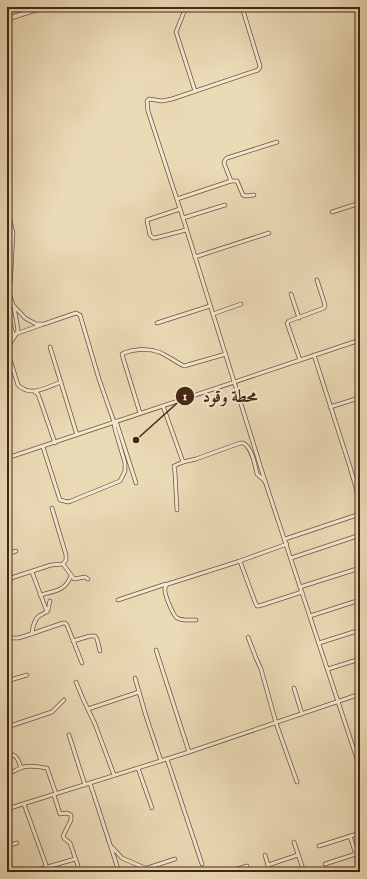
<svg xmlns="http://www.w3.org/2000/svg" width="367" height="879" viewBox="0 0 367 879" font-family="'IM FELL DW Pica',Amiri,serif">
  <style>
    .lines { fill: none; stroke-linecap: round; stroke-linejoin: round }
    .minor-casing { stroke: #6e533c; stroke-width: 4.5 }
    .secondary-casing { stroke: #452613; stroke-width: 5.5 }
    .minor { stroke: #f2e7d0; stroke-width: 3 }
    .secondary { stroke: #f2e7d0; stroke-width: 4 }
    .leader { fill: none; stroke: #452613; stroke-width: 1.5 }
    .callout-dot { fill: #452613; stroke: #f2e7d0; stroke-width: 1.5 }
    .mark-label { font-size: 12px; text-anchor: middle; font-weight: bold; fill: #fff }
    .callout-label { font-size: 17px; text-anchor: middle; font-weight: bold; fill: #452613; stroke: #f2e7d0; stroke-width: 4; stroke-linejoin: round; paint-order: stroke }
  </style>
  <rect width="100%" height="100%" fill="#ebdab6"/>
  <filter id="stains"><feTurbulence type="fractalNoise" baseFrequency=".005" numOctaves="4"/><feColorMatrix values="0 0 0 0 .2 0 0 0 0 .09 0 0 0 0 .02 0 0 0 .5 -.17"/></filter>
  <radialGradient id="worn" r=".72"><stop offset=".6" stop-color="#630" stop-opacity="0"/><stop offset="1" stop-color="#630" stop-opacity=".3"/></radialGradient>
  <g class="lines">
    <defs>
      <g id="minor">
        <polyline points="186,7 176,32 195,91"/>
        <polyline points="242,7 260,66 260,67 258,70 172,99 162,101 149,99 147,101 148,111 183,218 265,481 360,768"/>
        <polyline points="231,181 237,181 243,195 246,196 254,195"/>
        <polyline points="177,199 231,181 224,163 225,160 227,158 277,142"/>
        <polyline points="7,208 13,233 11,271 9,294 13,305 25,318 36,324 44,324 76,313 80,315 99,379 114,422 115,429 125,463 125,471 120,481 71,501 68,502 60,500 43,447"/>
        <polyline points="180,209 147,220 147,221 150,235 153,238 155,238 186,230"/>
        <polyline points="332,212 360,203"/>
        <polyline points="183,218 225,205"/>
        <polyline points="195,257 269,233"/>
        <polyline points="291,294 299,318"/>
        <path d="M14,307l4,23c-3,9 -11,13 -10,23l10,32c13,13 29,2 43,-3"/>
        <polyline points="7,313 13,334"/>
        <polyline points="213,314 241,304"/>
        <polyline points="157,323 210,306"/>
        <polyline points="7,337 41,325"/>
        <polyline points="50,347 77,435"/>
        <polyline points="314,355 350,467 360,501"/>
        <polyline points="300,360 287,323 289,321 324,308 325,305 317,280"/>
        <polyline points="35,392 38,394 55,443"/>
        <polyline points="163,406 183,462"/>
        <polyline points="330,407 359,398"/>
        <path d="M140,413l-17,-55 -1,-4 2,-1c10,-4 24,-5 35,-1 9,4 17,10 25,14l42,-12"/>
        <polyline points="116,421 136,483"/>
        <polyline points="7,458 360,340"/>
        <path d="M177,510l-2,-37 -1,-7 9,-4 13,-3 44,-16h3c9,4 12,22 14,31l8,7"/>
        <polyline points="285,539 360,514"/>
        <polyline points="7,554 16,551"/>
        <polyline points="291,558 360,535"/>
        <polyline points="240,561 255,602 257,606 259,606 302,592"/>
        <polyline points="63,564 74,579 85,577 88,579"/>
        <polyline points="32,572 47,612"/>
        <polyline points="7,581 14,577 51,565 63,564 66,560 66,555 52,508"/>
        <polyline points="300,587 360,568"/>
        <path d="M40,595c15,-4 25,-4 31,-19"/>
        <polyline points="118,600 166,584"/>
        <polyline points="310,616 360,600"/>
        <path d="M196,620c-6,0 -14,1 -19,-2 -4,-3 -13,-24 -12,-29 0,-3 1,-4 3,-5l72,-23 47,-17"/>
        <path d="M32,634c0,-6 3,-15 7,-18 3,-2 7,-3 9,-6 1,-2 1,-7 2,-9"/>
        <polyline points="248,637 256,658 261,669 276,723 297,782"/>
        <polyline points="7,638 18,638 25,636 63,623 65,623 67,625 82,663"/>
        <polyline points="73,641 90,636 95,636 97,639 100,651"/>
        <polyline points="319,643 360,630"/>
        <polyline points="156,650 189,752"/>
        <polyline points="328,669 360,659"/>
        <polyline points="135,678 146,716 161,761"/>
        <polyline points="7,681 27,675"/>
        <polyline points="76,682 83,699 95,724 114,775"/>
        <polyline points="294,688 302,714"/>
        <polyline points="88,709 139,692"/>
        <polyline points="7,727 52,712 64,700"/>
        <polyline points="69,735 85,785"/>
        <path d="M7,754c10,0 11,5 14,14"/>
        <polyline points="167,759 202,864"/>
        <polyline points="138,768 152,808"/>
        <path d="M7,774c5,-2 11,-5 16,-7 7,-2 16,0 24,1l9,26"/>
        <polyline points="90,783 119,872"/>
        <polyline points="54,795 60,814 67,813 71,815 71,820 63,836 64,838 70,843 78,866"/>
        <polyline points="7,799 10,808"/>
        <polyline points="24,804 46,865 44,868 32,872"/>
        <polyline points="7,809 189,752 360,694"/>
        <polyline points="350,836 360,867"/>
        <polyline points="294,842 304,872"/>
        <polyline points="7,846 17,843"/>
        <polyline points="319,846 360,833"/>
        <polyline points="112,847 122,858 145,868 146,872"/>
        <polyline points="265,855 270,872"/>
        <polyline points="325,864 356,854"/>
        <polyline points="268,865 298,855"/>
        <polyline points="44,868 75,859"/>
        <polyline points="135,872 175,859"/>
        <polyline points="228,872 247,866"/>
      </g>
      <polyline id="secondary" points="7,19 44,7"/>
    </defs>
    <use href="#minor" class="minor-casing"/>
    <use href="#secondary" class="secondary-casing"/>
    <use href="#minor" class="minor"/>
    <use href="#secondary" class="secondary"/>
  </g>
  <path class="leader" d="M136 440L185 396"/>
  <g class="callout-dot">
    <circle cx="136" cy="440" r="4"/>
    <circle cx="185" cy="396" r="10"/>
  </g>
  <g class="mark-label">
    <text x="185" y="400">1</text>
  </g>
  <g class="callout-label">
    <text x="230" y="402">محطة وقود</text>
  </g>
  <rect width="367" height="879" fill="none" stroke="#ebdab6" stroke-width="24"/>
  <rect x="8" y="8" width="351" height="863" fill="none" stroke="#452613" stroke-width="2"/>
  <rect x="12" y="12" width="343" height="855" fill="none" stroke="#452613"/>
  <rect width="100%" height="100%" filter="url(#stains)"/>
  <rect width="100%" height="100%" fill="url(#worn)"/>
</svg>
